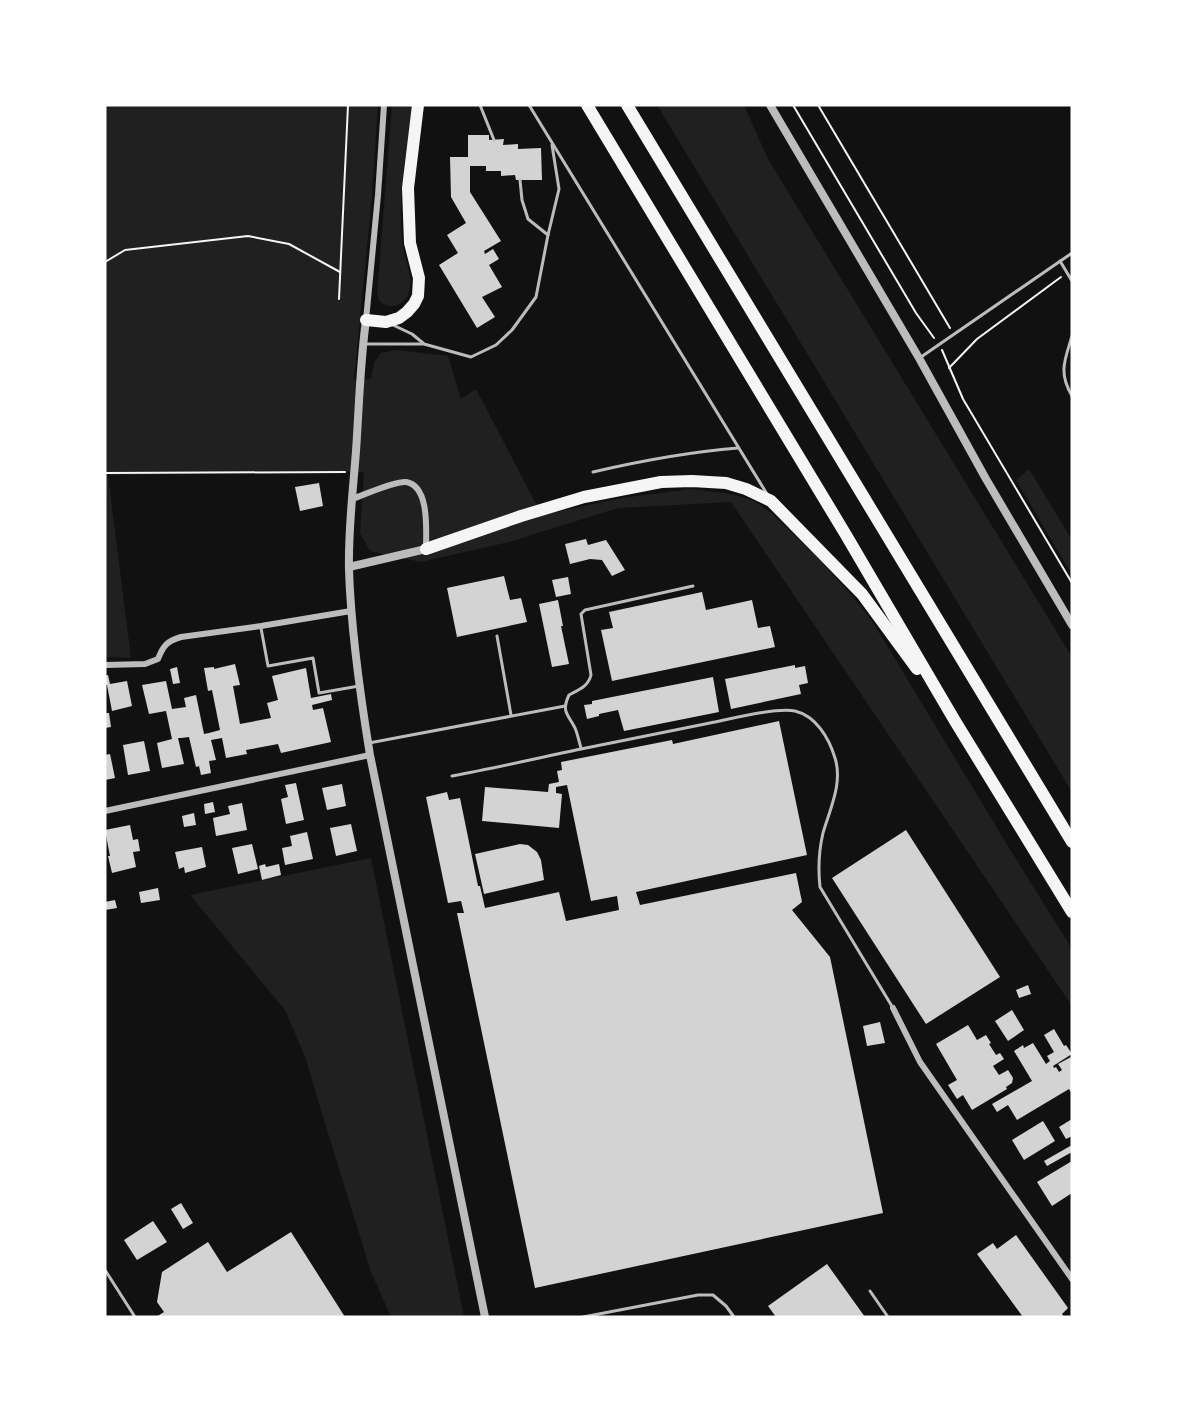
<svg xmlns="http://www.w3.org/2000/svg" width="1177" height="1422" viewBox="0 0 1177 1422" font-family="'Titillium Web',sans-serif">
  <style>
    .green { fill: #202020 }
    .building { fill: #d3d3d3 }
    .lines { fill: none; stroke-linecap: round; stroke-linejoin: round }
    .path { stroke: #f5f5f5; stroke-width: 2 }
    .service { stroke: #bcbcbc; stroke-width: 3 }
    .minor { stroke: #bcbcbc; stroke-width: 6 }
    .tertiary { stroke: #bcbcbc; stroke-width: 8 }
    .motorway { stroke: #f5f5f5; stroke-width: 12 }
  </style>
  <rect width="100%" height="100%" fill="#111"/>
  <g class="green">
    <polygon points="105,105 378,105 372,196 354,380 371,379 374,363 381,353 396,350 448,356 461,399 476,389 535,502 551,513 622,498 691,489 732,494 742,497 754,501 771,513 787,528 822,562 858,603 874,624 1011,851 1072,949 1072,1006 731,502 618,508 509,542 421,562 370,551 360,533 364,472 108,475 131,658 105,657"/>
    <path d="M392,105h20c-5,45 -16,97 -9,142 2,15 11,30 6,45 -5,14 -18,18 -29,10l-3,-7z"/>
    <polygon points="657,105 744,105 768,159 1072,657 1072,792"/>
    <polygon points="1029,469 1072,540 1072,575 1016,480"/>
    <polygon points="371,858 464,1317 391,1317 371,1272 320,1107 306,1059 285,1010 190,895"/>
  </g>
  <g class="building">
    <polygon points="468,135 489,135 489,140 504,139 503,145 518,144 518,149 541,148 542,180 516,180 515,175 501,176 501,171 486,171 486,166 470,166 470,192 501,241 484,251 485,254 493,249 499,259 489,265 502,287 482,297 495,317 477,328 439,265 458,253 447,235 466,223 451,197 450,157 468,157"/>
    <polygon points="319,483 323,506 300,511 295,487"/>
    <polygon points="586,539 588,545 606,540 625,570 612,576 602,560 590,559 570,564 565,544"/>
    <polygon points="504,576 510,600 521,598 527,622 457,637 447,588"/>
    <polygon points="568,577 571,594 556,597 552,580"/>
    <polygon points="702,592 706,610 752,600 758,628 770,626 775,647 612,681 601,630 613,628 609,612"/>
    <polygon points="558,600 563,626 561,626 569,664 552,667 539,604"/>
    <polygon points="235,664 240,685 233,686 240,724 271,718 267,703 278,700 272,676 306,668 311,698 331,694 332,700 312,705 313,710 323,708 331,742 281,753 278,744 246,750 247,754 226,758 222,738 211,740 216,760 209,761 211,773 201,775 199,766 196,767 189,737 181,738 178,738 184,764 162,768 157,743 172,739 166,711 149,714 142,685 166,681 172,709 186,707 184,698 196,695 204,734 209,733 220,730 212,690 208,691 204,668 214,667 214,669"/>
    <polygon points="795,665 795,668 805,666 808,683 799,685 801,694 731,709 725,679"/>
    <polygon points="177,667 180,683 173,684 170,669"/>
    <polygon points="105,675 108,675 110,684 127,681 132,706 112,711 107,685 105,685"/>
    <polygon points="713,677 719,712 624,731 618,710 599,714 599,716 587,719 584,705 592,704 592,701"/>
    <polygon points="105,713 109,713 111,727 105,728"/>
    <polygon points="779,721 807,855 636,892 640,905 796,873 802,902 792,910 830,957 883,1213 535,1288 457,913 464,913 461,901 448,903 426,797 447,792 449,800 460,798 478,886 480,886 485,908 559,892 566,921 619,910 617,896 591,901 567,785 556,787 556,793 562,794 559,828 482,821 485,787 548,792 549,784 559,782 557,771 562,770 561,762 672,740 673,744"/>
    <polygon points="144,741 150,771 128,775 123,745"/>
    <polygon points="110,754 115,778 105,780 105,755"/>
    <polygon points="296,783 304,820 286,824 281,799 288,797 285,785"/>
    <polygon points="342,784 346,806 327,810 322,788"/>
    <polygon points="213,802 215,812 205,814 204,804"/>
    <polygon points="242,803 247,830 216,836 213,818 230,814 228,806"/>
    <polygon points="194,813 196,825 184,827 182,816"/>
    <polygon points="351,824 357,851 336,856 330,828"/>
    <polygon points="130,825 133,840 138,839 140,851 133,852 136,867 112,873 108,856 110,856 105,830"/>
    <polygon points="906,830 1000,977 926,1024 832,878"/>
    <polygon points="307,832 313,859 285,865 282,848 292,846 290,836"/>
    <polygon points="252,844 258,869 238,874 232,848"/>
    <polygon points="520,844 528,845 537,852 541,860 544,880 484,894 475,854"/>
    <polygon points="202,847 206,867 185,873 184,867 179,869 175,852"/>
    <polygon points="265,864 266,867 279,864 281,875 262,880 259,866"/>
    <polygon points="158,888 160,900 141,903 139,892"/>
    <polygon points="115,900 117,908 105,910 105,902"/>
    <polygon points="1028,985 1031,994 1019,998 1016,990"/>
    <polygon points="1012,1010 1024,1030 1008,1041 995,1021"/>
    <polygon points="880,1022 885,1043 867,1046 863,1026"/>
    <polygon points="968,1025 977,1040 986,1035 991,1043 989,1044 996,1055 1000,1053 1004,1059 993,1066 999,1075 1008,1070 1013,1078 1012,1083 1006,1087 1007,1089 972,1110 963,1095 957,1099 948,1085 957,1080 936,1044"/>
    <polygon points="1054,1029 1064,1046 1066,1045 1072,1054 1053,1066 1054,1068 1056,1067 1059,1072 1062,1070 1058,1064 1071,1057 1072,1094 1069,1089 1017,1120 1008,1105 997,1112 992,1104 1032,1081 1014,1051 1023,1045 1024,1048 1033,1043 1046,1064 1050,1061 1047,1056 1054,1052 1044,1035"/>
    <polygon points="1072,1119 1072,1136 1066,1139 1059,1127"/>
    <polygon points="1043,1121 1055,1141 1024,1160 1012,1140"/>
    <polygon points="1072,1145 1072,1152 1047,1166 1044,1161"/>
    <polygon points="1072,1161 1072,1193 1052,1206 1037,1182"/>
    <polygon points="181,1203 193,1223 183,1229 171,1209"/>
    <polygon points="153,1221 167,1242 137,1260 124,1240"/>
    <polygon points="291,1232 345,1317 156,1317 164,1312 157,1302 162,1272 208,1242 227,1272"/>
    <polygon points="1016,1235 1068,1308 1062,1314 1064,1317 1023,1317 977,1254 993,1243 997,1249"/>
    <polygon points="827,1264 865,1317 776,1317 768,1306"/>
  </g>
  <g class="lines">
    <g class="path">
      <polyline points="793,105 916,313 934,338"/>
      <polyline points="818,105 950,328"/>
      <polyline points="105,262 125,250 248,236 289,244 340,272"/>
      <polyline points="339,299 348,105"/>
      <polyline points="942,350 963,399 1072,583"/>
      <polyline points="949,368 977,339 1061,277"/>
      <polyline points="105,473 345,472"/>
    </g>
    <g class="service">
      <polyline points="480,105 494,140"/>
      <polyline points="529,105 767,494"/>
      <polyline points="520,180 522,200 528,219 548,235"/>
      <polyline points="1060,261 1072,281"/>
      <polyline points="393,325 412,334 423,343"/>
      <path d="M1072,336c-7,24 -14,36 0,60"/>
      <polyline points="365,344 424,344 471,357 496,345 512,330 536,297 548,235 559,189 552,145"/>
      <polyline points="921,357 1072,253"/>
      <path d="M593,472c47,-11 96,-20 145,-24"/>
      <polyline points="261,628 268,666 313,658 319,693 359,686"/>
      <polyline points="497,636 511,715"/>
      <polyline points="369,743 565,706"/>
      <path d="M581,748c-2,-6 -3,-13 -6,-20 -7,-14 -14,-16 -6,-33 9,-5 19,-8 22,-20l-10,-61 4,-4 108,-24"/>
      <path d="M452,776c43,-8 86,-18 129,-27 43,-9 86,-17 129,-26 20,-4 67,-16 85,-12 21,5 34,27 40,47 8,25 -5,51 -12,75 -4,17 -5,36 -3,54l73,121"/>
      <polyline points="105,1270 135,1317"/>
      <polyline points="870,1291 888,1317"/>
      <polyline points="583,1317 698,1295 713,1295 726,1306 734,1317"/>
    </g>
    <g class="minor">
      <polyline points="366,320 378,195 384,105"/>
      <path d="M352,499c12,-4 42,-18 54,-17 24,4 20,49 20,67"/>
      <path d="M105,665l40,-1 13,-5c5,-13 9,-18 23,-22l80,-11 90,-15"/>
      <polyline points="105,811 370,755"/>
      <polyline points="893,1008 920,1062 1072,1279"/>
    </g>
    <g class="tertiary">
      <polyline points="770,105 919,358 986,479 1072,625"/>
      <path d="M366,320c-6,44 -7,88 -10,131 -3,40 -8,79 -7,119 2,61 11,124 21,185l115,562"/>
      <polyline points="349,567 426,549"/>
    </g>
    <g class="motorway">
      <polyline points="587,105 846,535 955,721 1072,912"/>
      <polyline points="627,105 1072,842"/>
      <polyline points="366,320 386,322 399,318 407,312 414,304 418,296 419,278 410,243 408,188 418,105"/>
      <polyline points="426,549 521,516 584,497 661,482 692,481 726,483 746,489 771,501 862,594 917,669"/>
    </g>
  </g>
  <rect width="1177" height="1422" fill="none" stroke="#ffffff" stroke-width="213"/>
</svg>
